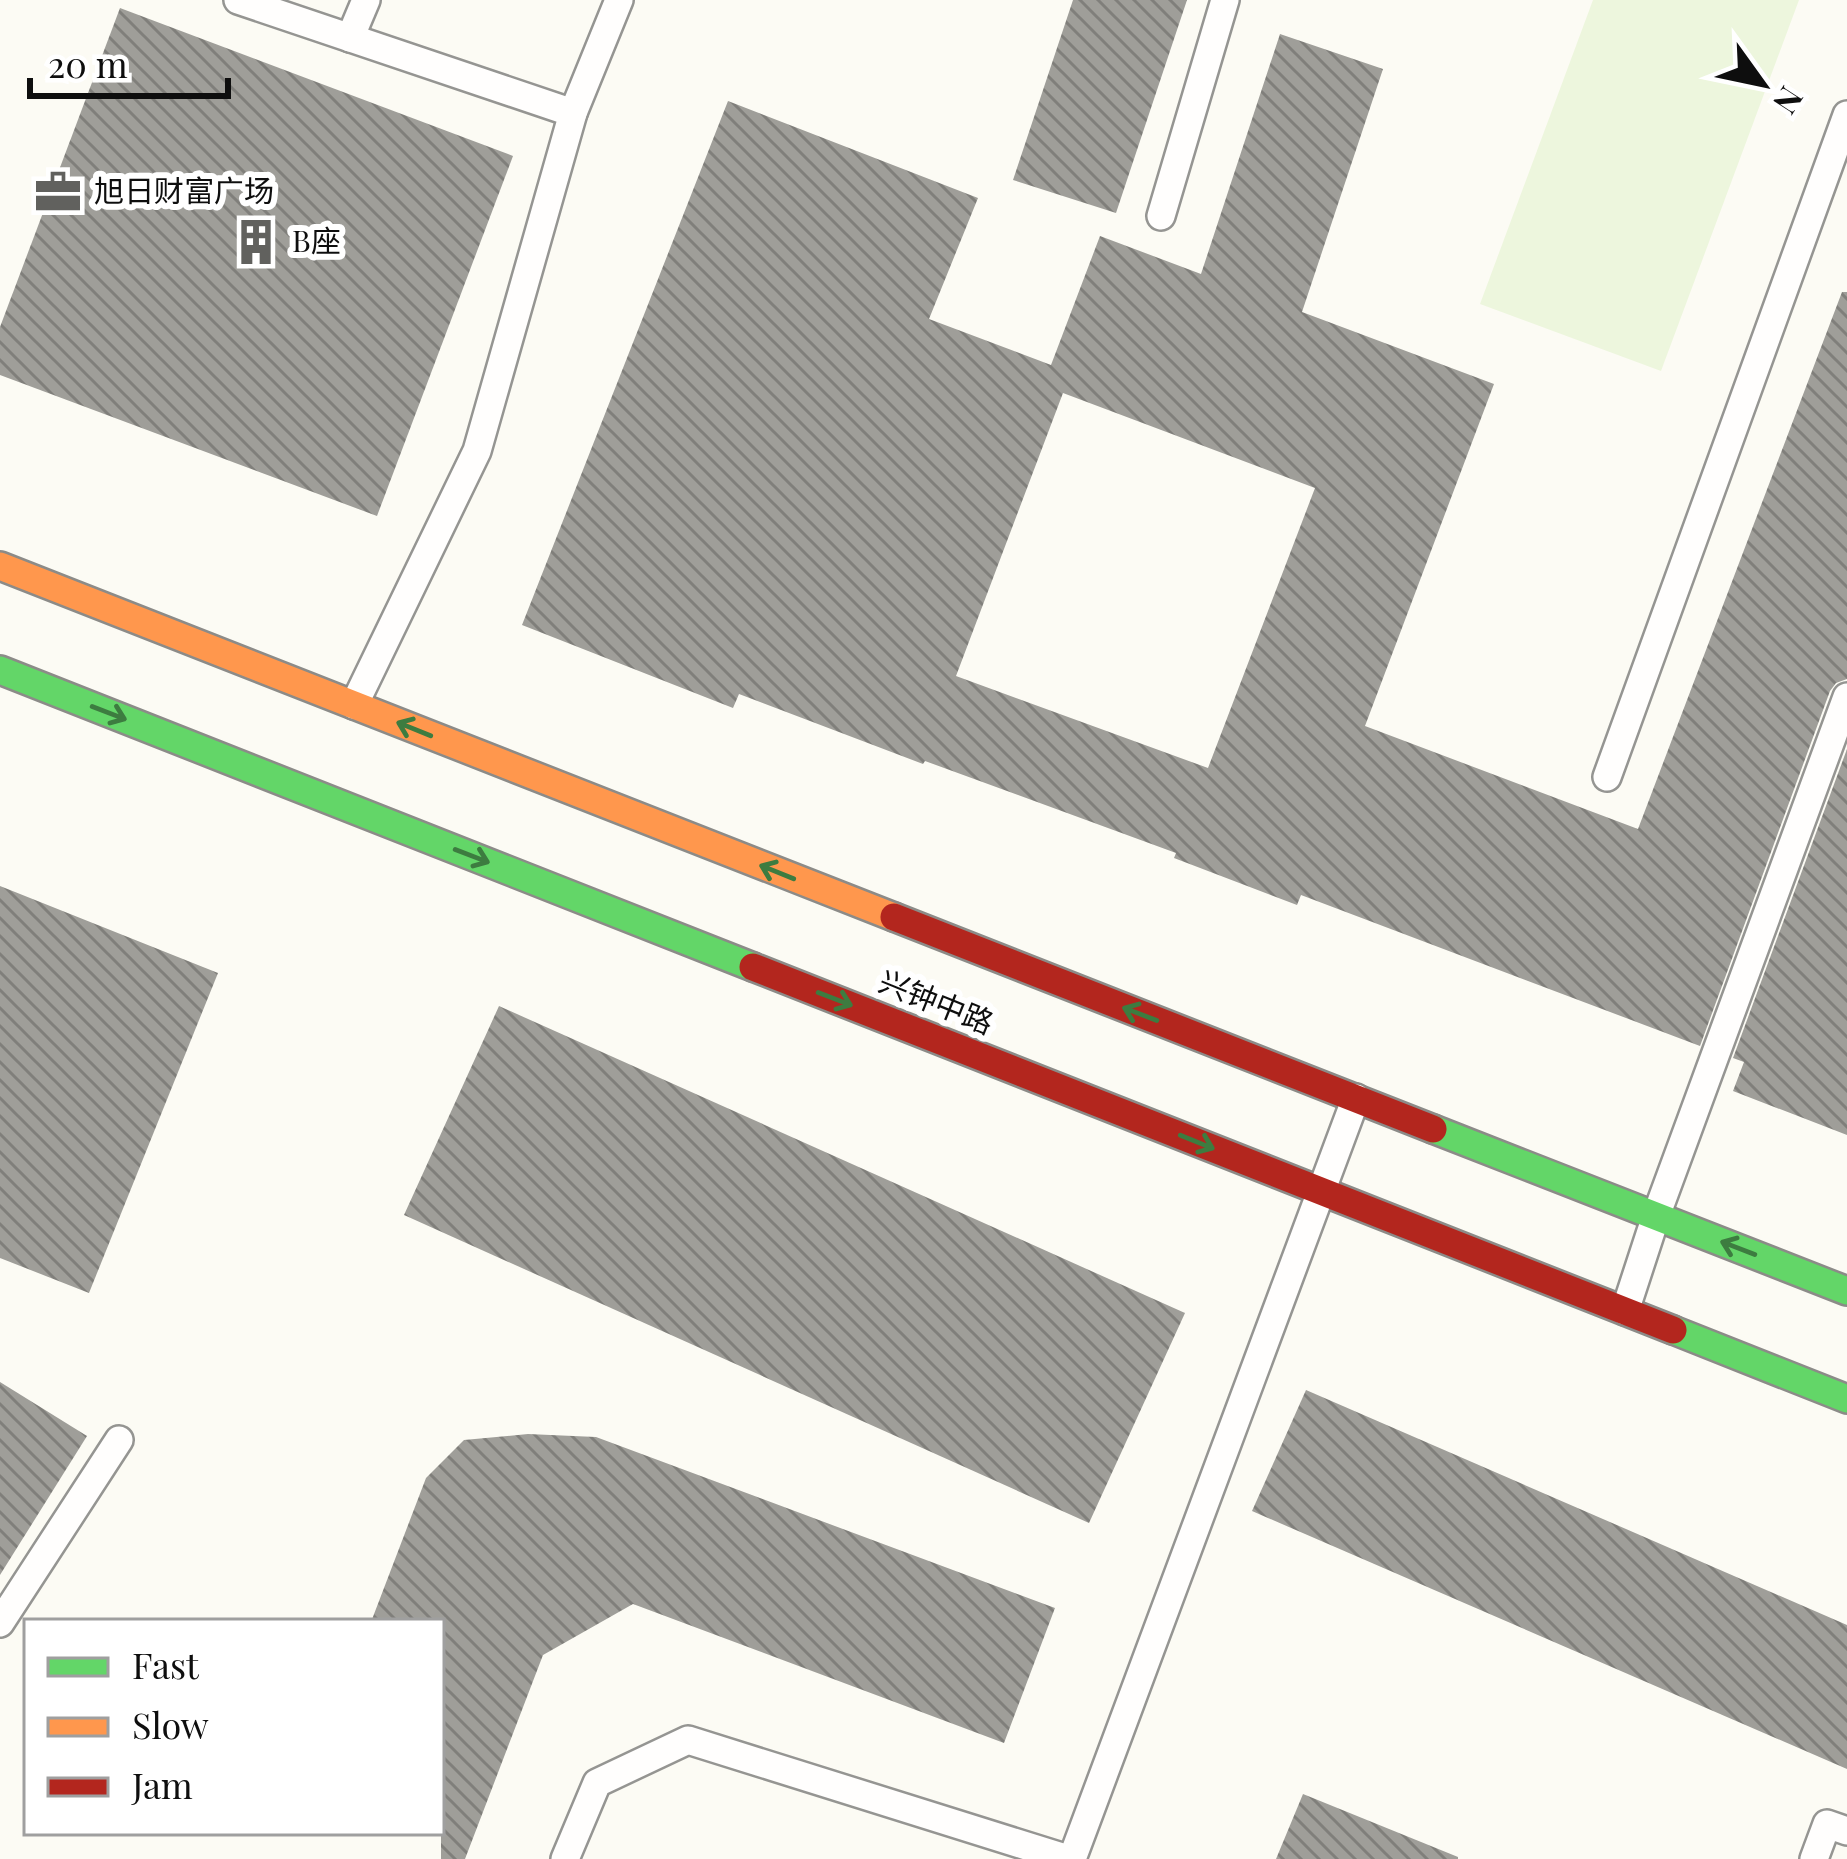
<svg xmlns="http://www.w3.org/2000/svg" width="1847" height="1859" viewBox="0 0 1847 1859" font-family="'Playfair Display','Noto Sans SC',serif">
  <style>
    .pitch { fill: #edf6dd }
    .building { fill: url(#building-back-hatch); fill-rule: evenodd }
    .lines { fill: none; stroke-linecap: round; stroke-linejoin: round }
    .lane-casing { stroke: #959592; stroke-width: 32 }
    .fast-casing { stroke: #8c8b88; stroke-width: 32 }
    .slow-casing { stroke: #8c8b88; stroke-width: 32 }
    .jam-casing { stroke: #8c8b88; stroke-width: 32 }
    .lane { stroke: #fffefd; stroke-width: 27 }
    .fast { stroke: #63d668; stroke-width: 27 }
    .slow { stroke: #ff974d; stroke-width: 27 }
    .jam { stroke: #b3261e; stroke-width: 27 }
    .oneway { stroke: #3d7c40 }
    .labels { text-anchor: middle; stroke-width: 12; stroke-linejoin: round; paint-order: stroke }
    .poi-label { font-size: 30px; fill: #0e0e0e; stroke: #fff; text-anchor: start }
    .street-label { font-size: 30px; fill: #0e0e0e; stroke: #fff }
  </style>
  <defs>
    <pattern id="building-back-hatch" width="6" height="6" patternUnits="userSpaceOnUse" patternTransform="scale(3)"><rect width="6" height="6" fill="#9f9e99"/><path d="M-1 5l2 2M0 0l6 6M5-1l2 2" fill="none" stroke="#807f7b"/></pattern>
  </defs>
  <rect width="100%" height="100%" fill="#fcfbf4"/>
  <polygon class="pitch" points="1593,0 1799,0 1661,371 1480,304"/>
  <g class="building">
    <polygon points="1073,0 1187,0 1116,213 1013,180"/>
    <polygon points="120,8 513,156 377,516 0,375 0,327"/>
    <path d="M1280,34l103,35 -81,243 192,72 -129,342 273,103 204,-537h5v387l-11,4 -6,8 -130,355 -399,-151 -4,10 -123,-47 2,-5 -251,-92 -2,3 -184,-70 -6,14 -211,-83 206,-524 250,97 -49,121 122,46 49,-129 101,38zM1063,393l252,95 -107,280 -252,-92z"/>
    <polygon points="1847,749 1847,1135 1733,1091 1744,1062 1733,1058"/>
    <polygon points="0,886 218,973 89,1293 0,1258"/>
    <polygon points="499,1006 1185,1313 1089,1523 404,1215"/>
    <polygon points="0,1382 87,1436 0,1575"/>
    <polygon points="1306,1390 1847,1625 1847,1769 1252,1511"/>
    <polygon points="528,1434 596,1437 1055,1608 1004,1743 633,1604 543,1655 465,1859 441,1859 441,1622 371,1622 426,1478 464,1440"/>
    <polygon points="1303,1794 1458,1857 1458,1859 1276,1859"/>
  </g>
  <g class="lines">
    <defs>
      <g id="lane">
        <polyline points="238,0 573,113"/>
        <polyline points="350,38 366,0"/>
        <polyline points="1161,216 1225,0"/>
        <polyline points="354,705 477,451 573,113 619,0"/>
        <polyline points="1607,777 1847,115"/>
        <polyline points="1625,1311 1656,1216 1847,697"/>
        <polyline points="0,1623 119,1440"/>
        <polyline points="565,1859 597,1783 688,1740 1068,1859"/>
        <polyline points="1072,1859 1356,1098"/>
        <polyline points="1814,1859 1827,1824 1847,1831"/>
      </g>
      <g id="fast">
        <polyline points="0,670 753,967"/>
        <polyline points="1433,1129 1847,1291"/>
        <polyline points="1673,1330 1847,1399"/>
      </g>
      <polyline id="slow" points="0,566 894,917"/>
      <g id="jam">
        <polyline points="894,917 1433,1129"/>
        <polyline points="753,967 1673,1330"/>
      </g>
    </defs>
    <use href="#lane" class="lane-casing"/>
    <use href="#fast" class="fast-casing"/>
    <use href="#slow" class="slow-casing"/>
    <use href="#jam" class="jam-casing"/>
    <use href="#lane" class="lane"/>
    <use href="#fast" class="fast"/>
    <use href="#slow" class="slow"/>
    <use href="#jam" class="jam"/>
  </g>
  <defs><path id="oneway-shaft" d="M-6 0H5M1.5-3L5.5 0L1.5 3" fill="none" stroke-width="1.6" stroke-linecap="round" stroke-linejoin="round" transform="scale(3)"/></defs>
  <g class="oneway">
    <use href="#oneway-shaft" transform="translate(109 713) rotate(21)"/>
    <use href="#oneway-shaft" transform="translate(414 729) rotate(-158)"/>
    <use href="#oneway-shaft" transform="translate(472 856) rotate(21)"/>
    <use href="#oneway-shaft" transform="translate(777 872) rotate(-158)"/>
    <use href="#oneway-shaft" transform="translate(835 999) rotate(21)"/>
    <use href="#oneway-shaft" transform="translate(1140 1014) rotate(-159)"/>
    <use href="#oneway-shaft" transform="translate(1197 1142) rotate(22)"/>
    <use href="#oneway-shaft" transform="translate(1738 1248) rotate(-159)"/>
  </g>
  <defs>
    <symbol id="office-bare" viewBox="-9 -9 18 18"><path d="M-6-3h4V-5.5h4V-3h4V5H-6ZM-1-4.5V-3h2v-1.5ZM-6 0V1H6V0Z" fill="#61615e" stroke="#fff" stroke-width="2.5" paint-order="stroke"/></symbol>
    <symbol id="building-bare" viewBox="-9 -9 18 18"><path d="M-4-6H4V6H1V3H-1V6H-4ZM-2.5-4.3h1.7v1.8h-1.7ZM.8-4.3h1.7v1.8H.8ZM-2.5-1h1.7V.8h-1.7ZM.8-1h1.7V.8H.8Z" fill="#61615e" stroke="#fff" stroke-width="2.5" paint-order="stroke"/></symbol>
  </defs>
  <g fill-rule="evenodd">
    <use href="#office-bare" x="25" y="159" width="66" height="66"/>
    <use href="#building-bare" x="223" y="209" width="66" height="66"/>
  </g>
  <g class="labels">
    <g class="poi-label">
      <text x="94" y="202">旭日财富广场</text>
      <text x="292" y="252">B座</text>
    </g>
    <g class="street-label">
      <text transform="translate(936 1003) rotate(22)" y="10">兴钟中路</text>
    </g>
  </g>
  <rect x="24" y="1619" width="420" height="216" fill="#ffffff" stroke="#9f9f9f" stroke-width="3"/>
  <rect x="48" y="1658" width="60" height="18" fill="#63d668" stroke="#9f9f9f" stroke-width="3"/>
  <text x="132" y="1679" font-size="36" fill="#0e0e0e">Fast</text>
  <rect x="48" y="1718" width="60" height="18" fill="#ff974d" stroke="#9f9f9f" stroke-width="3"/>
  <text x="132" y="1739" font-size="36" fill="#0e0e0e">Slow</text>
  <rect x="48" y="1778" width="60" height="18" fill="#b3261e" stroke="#9f9f9f" stroke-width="3"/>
  <text x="132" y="1799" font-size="36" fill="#0e0e0e">Jam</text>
  <g transform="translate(1763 84) rotate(123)" stroke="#ffffff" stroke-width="9" paint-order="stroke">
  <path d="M0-9L21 45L0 30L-21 45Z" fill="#0e0e0e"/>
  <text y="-18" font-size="33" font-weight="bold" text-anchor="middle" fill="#0e0e0e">N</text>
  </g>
  <path d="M30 78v18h198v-18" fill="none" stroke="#0e0e0e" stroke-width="6"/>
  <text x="48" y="78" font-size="36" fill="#0e0e0e" stroke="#ffffff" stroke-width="9" paint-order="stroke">20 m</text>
</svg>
